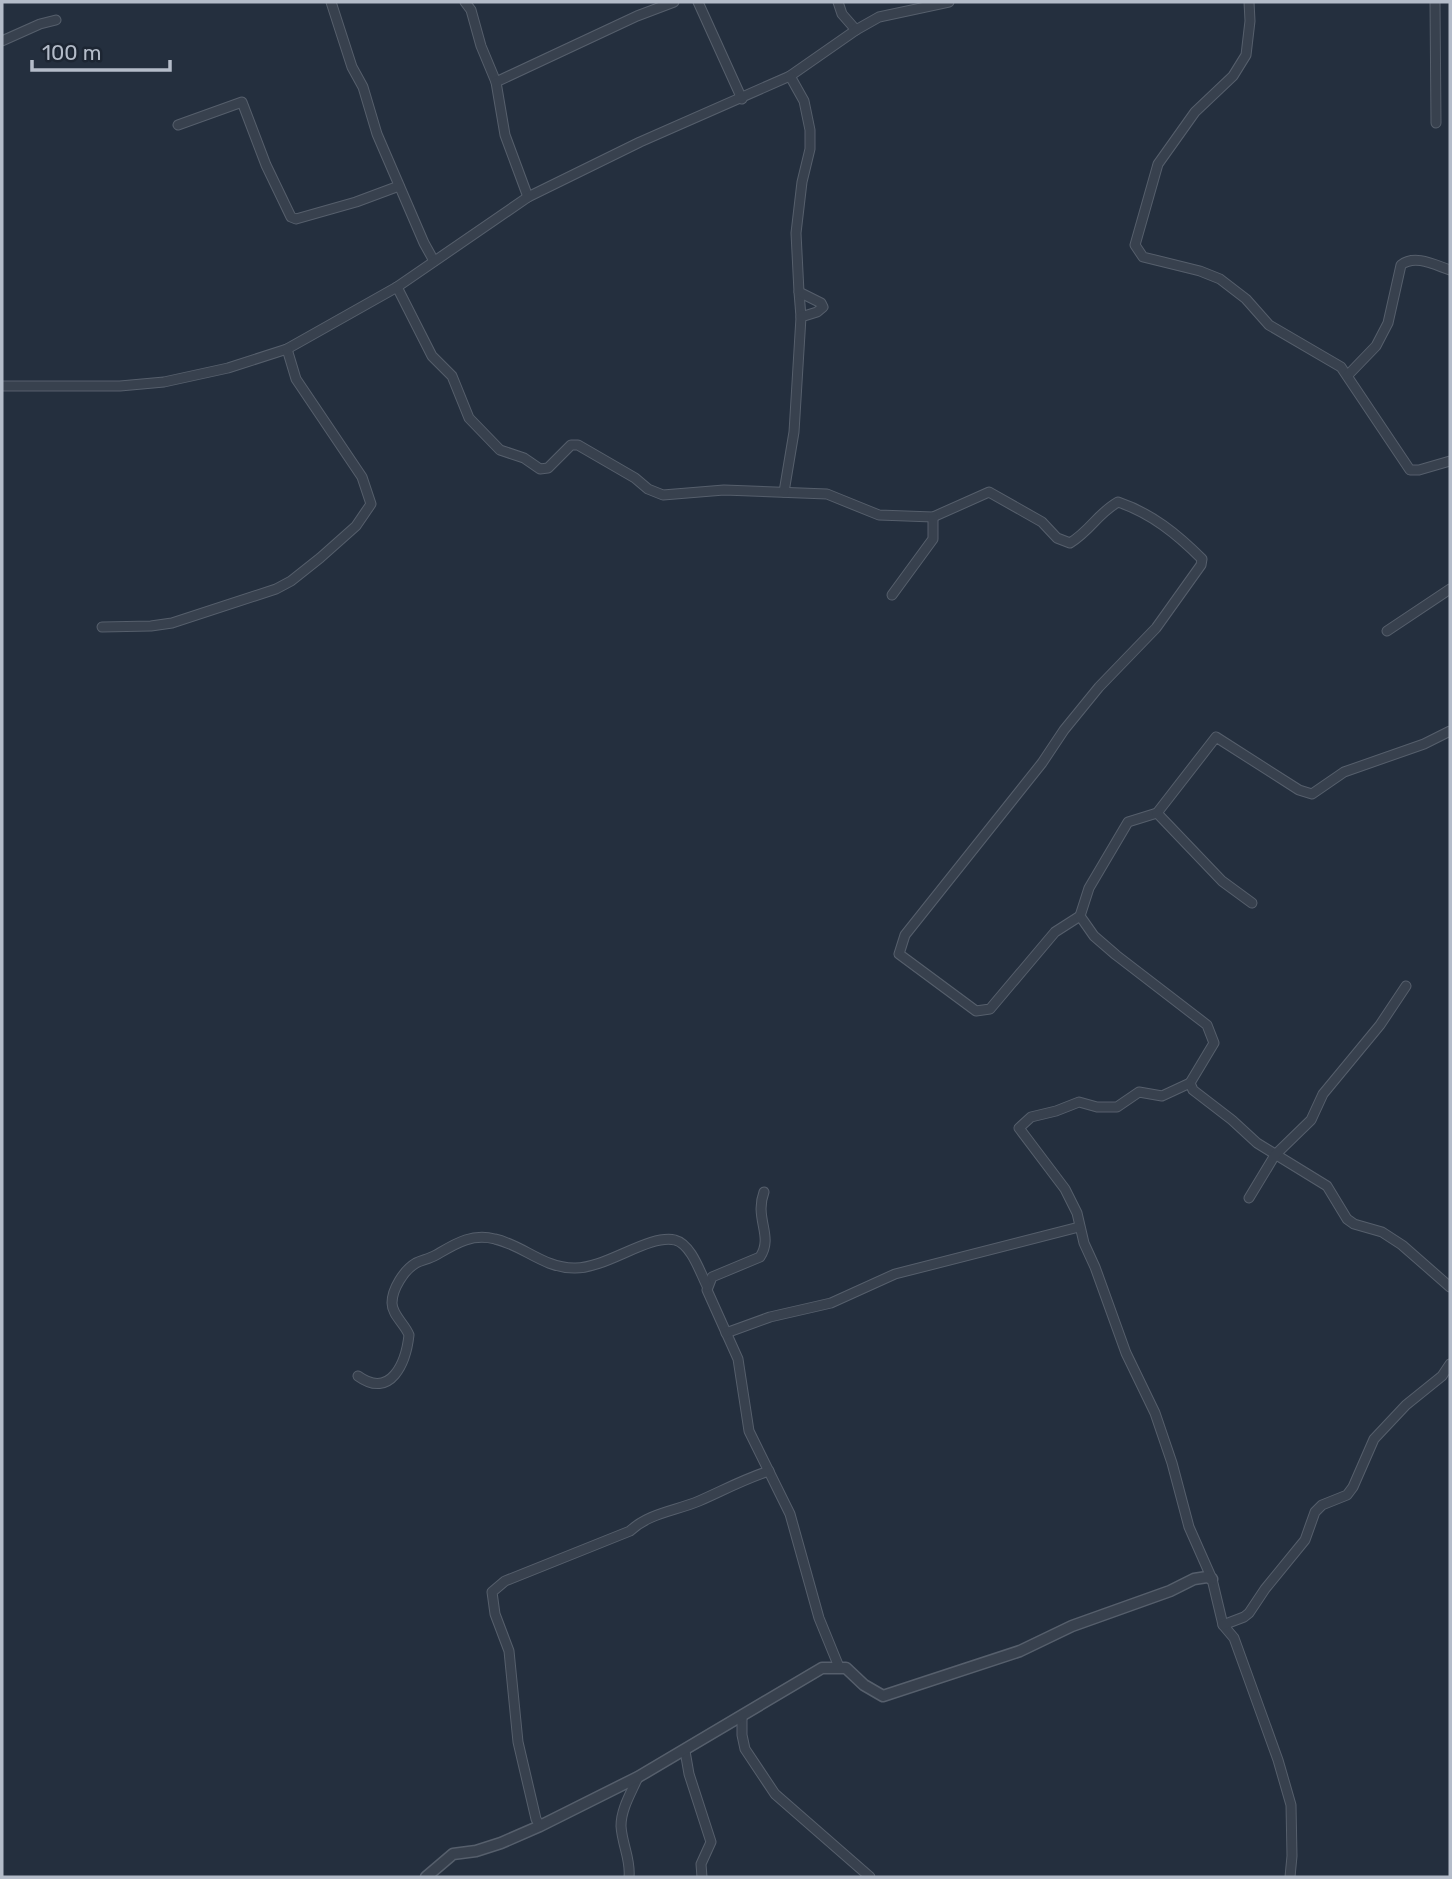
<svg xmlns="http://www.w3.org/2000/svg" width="1452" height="1879" viewBox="0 0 1452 1879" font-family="Rubik,sans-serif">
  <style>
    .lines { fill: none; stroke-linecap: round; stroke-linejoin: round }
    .minor-casing { stroke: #565f6c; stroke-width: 11 }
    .tertiary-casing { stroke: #565f6c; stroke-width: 13 }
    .minor { stroke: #38414e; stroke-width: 9 }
    .tertiary { stroke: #38414e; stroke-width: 10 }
  </style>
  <rect width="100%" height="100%" fill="#242f3e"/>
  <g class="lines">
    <defs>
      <g id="minor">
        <polyline points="331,2 352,67 363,87 377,134 424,243 434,261"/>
        <polyline points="465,2 471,10 481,46 496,82"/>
        <polyline points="698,2 742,99"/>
        <polyline points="838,2 842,14 856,30"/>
        <polyline points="1249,2 1250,21 1246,55 1233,76 1195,112 1158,164 1135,245 1143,257 1200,271 1220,279 1246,299 1269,325 1341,367 1410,470 1419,470 1450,461"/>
        <polyline points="1435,2 1436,123"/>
        <polyline points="2,41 40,24 56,20"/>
        <polyline points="178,125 242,102 266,165 291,217 296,219 356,202 399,186"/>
        <polyline points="528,197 505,135 496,82 637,16 674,2"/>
        <path d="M397,287l35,69 20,20 17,42 31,32 24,8 16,11 8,-1 23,-23h7l57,33 13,11 15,6 61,-5 103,4 52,21 54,2 56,-25 53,30 15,16 13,5c21,-13 27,-29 48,-41 33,11 59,32 84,57l-1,6 -45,63 -57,59 -35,43 -22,33 -137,172 -6,19 77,57 14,-2 65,-77 25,-16"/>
        <polyline points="799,292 801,317"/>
        <path d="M1348,375l28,-29 12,-23 13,-58c14,-11 34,0 49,5"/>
        <polyline points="2,386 120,386 164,382 228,368 287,349 397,287 528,197 640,142 790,76 856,30 879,17 949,2"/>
        <polyline points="784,492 794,432 801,317 817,312 823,307 821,303 799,292 796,233 802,182 810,149 810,130 804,101 790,76"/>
        <polyline points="892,595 933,539 933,517"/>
        <polyline points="102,627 151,626 172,623 276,589 291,581 320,558 356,526 371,504 362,477 296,379 287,349"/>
        <polyline points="1387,631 1450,589"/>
        <polyline points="1450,731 1424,744 1344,772 1312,794 1299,790 1216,737 1157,813 1128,822 1089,888 1080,916 1094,936 1116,955 1207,1025 1214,1043 1190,1083 1193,1090 1232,1120 1257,1143 1327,1186 1347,1219 1354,1224 1382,1232 1402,1245 1450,1287"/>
        <polyline points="1157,813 1222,881 1252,903"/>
        <polyline points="1190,1083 1162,1096 1139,1092 1117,1107 1097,1107 1079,1102 1056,1111 1031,1117 1019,1128 1065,1189 1077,1213 1084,1243 1095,1267 1126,1353 1155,1413 1172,1463 1189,1527 1212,1579 1223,1625 1234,1638 1278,1760 1291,1805 1292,1856 1290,1877"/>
        <path d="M764,1192c-10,27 10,44 -4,65l-48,20 -5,13 31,69 11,72 41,83 29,104 20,49"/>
        <polyline points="1249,1198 1275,1155 1311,1120 1323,1094 1380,1025 1406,986"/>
        <polyline points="726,1333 770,1317 831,1303 895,1274 1079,1227"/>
        <path d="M358,1376c33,24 48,-14 51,-41 -4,-11 -17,-20 -17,-32 0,-14 12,-33 24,-40 6,-3 13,-4 20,-8 19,-11 35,-22 59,-16 28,6 48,29 79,29 32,1 74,-34 101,-28 16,4 25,32 32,46"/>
        <polyline points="1223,1625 1244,1617 1249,1613 1265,1589 1305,1540 1315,1512 1322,1505 1347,1495 1353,1487 1374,1439 1406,1405 1442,1376 1450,1364"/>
        <polyline points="742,1716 742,1735 745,1749 775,1794 870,1877"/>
        <polyline points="685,1751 689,1774 711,1842 701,1864 702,1877"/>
        <path d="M540,1826l-4,-7 -18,-77 -9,-91 -14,-37 -3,-22 13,-11 125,-50c19,-18 45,-20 69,-30 23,-10 45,-22 70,-30"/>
        <path d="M629,1877c2,-17 -7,-33 -8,-51 0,-17 10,-33 17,-49"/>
      </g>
      <polyline id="tertiary" points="426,1877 453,1854 476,1851 501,1843 540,1826 638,1777 822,1668 846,1668 864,1685 883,1696 1020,1651 1072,1626 1170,1591 1194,1579 1207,1577 1212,1579"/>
    </defs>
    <use href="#minor" class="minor-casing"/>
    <use href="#tertiary" class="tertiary-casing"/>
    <use href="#minor" class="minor"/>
    <use href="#tertiary" class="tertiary"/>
  </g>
  <rect width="1452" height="1879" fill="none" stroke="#b4bcc9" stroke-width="7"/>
  <path d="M32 60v10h138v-10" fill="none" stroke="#b4bcc9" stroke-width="3.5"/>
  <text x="42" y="60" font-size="21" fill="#b4bcc9" stroke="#1d2633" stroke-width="5" paint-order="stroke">100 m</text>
</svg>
